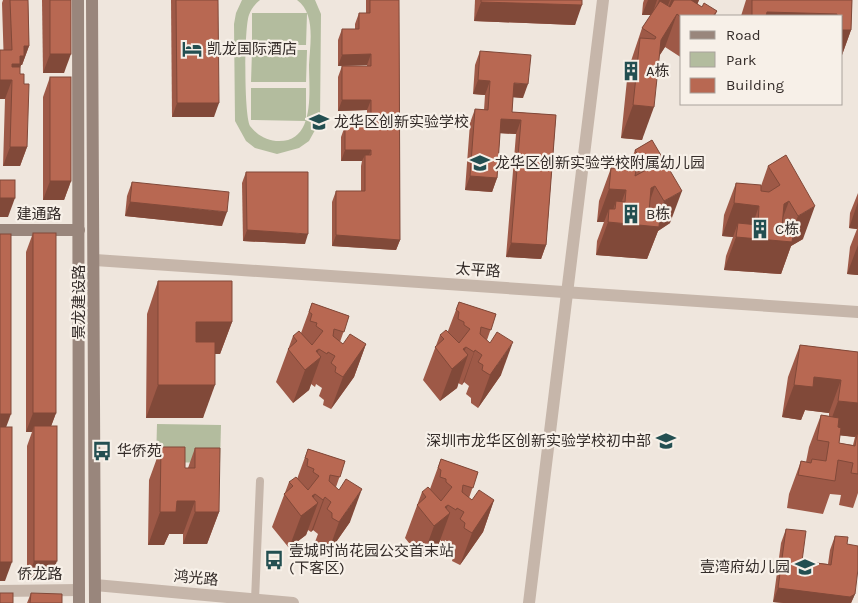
<svg xmlns="http://www.w3.org/2000/svg" width="858" height="603" viewBox="0 0 858 603" font-family="Karla,'Noto Sans SC',sans-serif">
  <style>
    .green { fill: #b3bc9e }
    .lines { fill: none; stroke-linecap: round; stroke-linejoin: round }
    .lane { stroke: #c6b6aa; stroke-width: 8 }
    .street { stroke: #c6b6aa; stroke-width: 12 }
    .secondary { stroke: #99867c; stroke-width: 12 }
    .wall { fill: #9e5947; fill-rule: evenodd }
    .shaded-wall { fill: #814939; fill-rule: evenodd }
    .building { fill: #b86852; stroke: #814939 }
    .labels { text-anchor: middle; stroke-width: 4.5; stroke-linejoin: round; paint-order: stroke }
    .poi-label { font-size: 15px; fill: #342c29; stroke: #f7f0e8; text-anchor: start }
    .street-label { font-size: 15px; fill: #342c29; stroke: #f7f0e8 }
  </style>
  <rect width="100%" height="100%" fill="#efe6dd"/>
  <g class="green">
    <path d="M242,0h18c-5,4 -9,9 -11,15 -5,13 -5,100 1,111 6,8 15,14 26,15 40,3 33,-50 33,-76 1,-21 7,-51 -12,-65h18l6,14 -1,107 -11,20 -10,7 -22,6 -22,-6 -9,-7 -11,-20 -1,-97 2,-11z"/>
    <polygon points="252,13 307,13 306,45 252,45"/>
    <polygon points="252,50 307,50 306,82 251,82"/>
    <polygon points="251,88 306,88 306,121 251,120"/>
    <polygon points="157,424 221,425 220,463 156,462"/>
  </g>
  <g class="lines">
    <polyline class="lane" points="255,600 260,481"/>
    <g class="street">
      <polyline points="95,260 858,312"/>
      <polyline points="95,585 293,603"/>
      <polyline points="0,591 79,590"/>
      <polyline points="529,603 603,0"/>
    </g>
    <g class="secondary">
      <polyline points="78,0 79,603"/>
      <polyline points="92,0 95,603"/>
      <polyline points="0,230 79,230"/>
    </g>
  </g>
  <g class="wall">
    <polygon points="3,0 28,0 29,46 22,65 21,65 20,68 20,74 24,84 27,147 20,166 3,166 5,99 2,3"/>
    <polygon points="42,0 71,0 64,73 43,73"/>
    <polygon points="171,0 218,0 214,117 172,117"/>
    <polygon points="366,0 399,0 400,240 396,250 332,246 332,202 336,191 361,191 361,166 362,161 341,161 341,137 345,126 367,126 367,110 338,111 338,77 342,66 367,66 367,65 338,66 338,40 342,29 355,29 355,24 359,13 366,13"/>
    <polygon points="475,0 582,0 575,25 474,21"/>
    <polygon points="644,0 699,0 697,4 702,7 717,11 715,16 682,16 682,58 665,47 659,56 642,140 621,138 628,70 642,28 651,15 642,15 643,3"/>
    <polygon points="746,0 852,0 851,30 842,55 842,16 741,16"/>
    <polygon points="480,51 523,98 513,97 512,112 556,115 546,245 541,259 506,257 516,134 500,133 497,178 492,192 465,190 470,123 475,109 484,110 485,95 473,94 475,65"/>
    <polygon points="50,77 71,181 64,200 43,200 43,97"/>
    <polygon points="652,140 670,223 658,231 647,259 596,255 597,241 604,222 597,222 599,201 611,168 628,170 635,150"/>
    <polygon points="786,155 803,239 791,246 781,274 724,270 726,256 733,237 722,236 724,215 736,183 761,186 768,166"/>
    <polygon points="246,172 305,244 243,241 242,183"/>
    <polygon points="132,182 222,226 125,216 127,196"/>
    <polygon points="858,193 858,275 847,274 850,247 857,229 849,228 850,213"/>
    <polygon points="33,233 56,413 51,426 50,580 27,581 27,446 32,432 26,432 26,252"/>
    <polygon points="158,281 232,322 220,354 215,354 203,418 146,418 147,314"/>
    <polygon points="459,302 496,314 487,340 501,375 478,408 471,403 471,398 466,394 469,386 464,382 462,385 458,383 457,388 440,401 423,380 440,335 448,331"/>
    <polygon points="312,303 349,316 340,342 343,344 366,344 354,377 331,409 323,405 324,400 319,396 322,388 316,384 315,387 311,384 309,390 293,403 276,382 293,336 301,333"/>
    <path d="M800,345l58,7v141l-5,15 -14,-3 2,-10 -11,-1 -7,20 -36,-6 2,-14 12,-33 5,1 3,-15 12,-32 8,1v-3l-24,-3 -4,10 -19,-3 6,-40zM840,435l15,2 -2,8 -14,-2z"/>
    <polygon points="161,447 185,468 188,468 195,448 219,512 207,544 183,544 183,534 169,534 164,545 148,545 149,480"/>
    <polygon points="308,449 345,461 336,487 350,522 327,555 320,550 320,545 315,542 318,534 313,530 311,532 308,530 306,535 289,548 272,527 289,482 297,479"/>
    <polygon points="441,459 478,472 469,498 472,500 494,500 483,532 460,565 452,561 453,556 448,552 451,544 445,540 444,543 440,540 438,546 422,559 405,538 422,492 430,489"/>
    <polygon points="786,529 802,561 828,564 830,550 835,536 847,544 855,594 851,603 784,603 773,602 781,543"/>
    <polygon points="31,593 62,603 27,603"/>
  </g>
  <g class="shaded-wall">
    <polygon points="648,0 657,0 652,15 642,15"/>
    <polygon points="659,0 670,0 662,21 652,20"/>
    <polygon points="671,0 676,0 662,26"/>
    <polygon points="684,0 699,0 693,16"/>
    <polygon points="481,2 582,5 575,25 474,21"/>
    <polygon points="767,12 837,14 836,16 765,16"/>
    <polygon points="677,14 665,47 649,72 661,40"/>
    <polygon points="842,30 851,30 842,55"/>
    <polygon points="24,46 29,46 22,65 21,65 17,76 12,80 5,99 0,99 0,80"/>
    <polygon points="50,54 71,54 64,73 43,73"/>
    <polygon points="371,54 367,65 338,66 342,55"/>
    <polygon points="478,80 490,81 485,95 473,94"/>
    <polygon points="514,83 528,84 523,98 509,97"/>
    <polygon points="342,100 371,100 367,110 338,111"/>
    <polygon points="177,103 219,103 214,117 172,117"/>
    <polygon points="633,105 654,107 642,140 621,138"/>
    <polygon points="501,119 521,120 516,134 496,133"/>
    <polygon points="10,147 27,147 20,166 3,166"/>
    <polygon points="345,150 371,150 367,161 365,155 362,161 341,161"/>
    <polygon points="470,176 497,178 492,192 465,190"/>
    <polygon points="50,181 71,181 64,200 43,200"/>
    <polygon points="655,186 644,218 651,188"/>
    <path d="M609,189l17,1 -12,33 41,3 9,-25 18,-10 -12,32 -12,8 -11,28 -51,-4 12,-33 1,-13 -5,13h-7zM616,201l-1,8 -6,13z"/>
    <polygon points="0,198 15,198 8,217 0,217"/>
    <polygon points="789,201 777,234 784,204"/>
    <polygon points="130,202 227,212 222,226 125,216"/>
    <polygon points="858,202 858,227 857,229 849,228"/>
    <polygon points="734,203 759,206 748,238 788,241 798,216 815,206 803,239 791,246 781,274 724,270 736,237 738,223 733,237 722,236"/>
    <polygon points="247,230 308,234 305,244 243,241"/>
    <polygon points="336,235 400,240 396,250 332,246"/>
    <polygon points="511,243 546,245 541,259 506,257"/>
    <polygon points="858,245 858,275 847,274"/>
    <polygon points="196,322 232,322 220,354 184,354"/>
    <polygon points="513,342 501,375 478,408 490,375"/>
    <polygon points="366,344 354,377 331,409 343,377"/>
    <polygon points="466,347 461,362 468,355 457,388 440,401 452,369 463,349"/>
    <polygon points="319,349 313,364 321,357 309,390 293,403 305,370 316,351"/>
    <polygon points="475,350 464,382 462,385 474,352"/>
    <polygon points="814,377 841,380 829,413 805,410 801,420 782,417 794,385"/>
    <polygon points="158,385 215,385 203,418 146,418"/>
    <polygon points="838,401 858,403 858,438 857,434 855,437 826,434"/>
    <polygon points="33,413 56,413 49,432 34,426 32,432 26,432"/>
    <polygon points="0,414 11,414 4,433 0,433"/>
    <polygon points="362,489 350,522 327,555 339,522"/>
    <polygon points="315,494 310,509 318,503 306,535 289,548 301,516 312,496"/>
    <polygon points="325,497 313,530 311,532 323,500"/>
    <polygon points="494,500 483,532 460,565 472,533"/>
    <polygon points="177,501 195,501 183,534 169,534 164,545 148,545 160,512"/>
    <polygon points="448,505 442,520 450,513 438,546 422,559 434,526 445,507"/>
    <polygon points="195,512 219,512 207,544 183,544"/>
    <polygon points="34,561 57,561 50,580 27,581"/>
    <polygon points="0,562 12,562 5,581 0,581"/>
    <polygon points="778,588 855,594 851,603 784,603 773,602"/>
  </g>
  <g class="building">
    <polygon points="10,0 28,0 29,46 24,46 24,56 20,56 20,64 12,64 12,67 20,67 20,74 24,74 24,84 29,84 27,147 10,147 12,80 0,80 0,50 12,50"/>
    <rect x="50" y="0" width="21" height="54"/>
    <polygon points="176,0 218,0 219,103 177,103"/>
    <polygon points="370,0 399,0 400,240 336,235 336,191 365,191 365,155 371,155 371,150 345,150 345,126 371,126 371,100 342,100 342,66 371,66 371,54 342,55 342,29 359,29 359,13 370,13"/>
    <polygon points="481,0 582,0 582,5 481,2"/>
    <polygon points="674,0 691,0 702,7 704,3 717,11 713,16 682,16 682,18 677,14 661,40 654,107 633,105 640,38 655,39 656,37 642,28 660,1 670,7"/>
    <polygon points="752,0 852,0 851,30 842,30 842,16 837,16 837,14 767,12 766,16 752,16"/>
    <polygon points="480,51 531,55 528,84 514,83 512,112 556,115 546,245 511,243 521,120 501,119 497,178 470,176 475,109 488,110 490,81 478,80"/>
    <rect x="50" y="77" width="21" height="104"/>
    <polygon points="652,140 682,191 664,201 655,186 651,188 649,212 660,213 659,227 608,222 609,209 615,209 616,201 625,202 626,190 609,189 611,168 636,170 635,176 646,170 635,150"/>
    <polygon points="786,155 815,206 798,216 789,201 784,204 782,227 794,228 792,242 736,237 738,223 758,225 759,206 734,203 736,183 761,185 761,191 769,192 780,185 768,166"/>
    <polygon points="246,172 308,172 308,234 247,230"/>
    <rect x="0" y="180" width="15" height="18"/>
    <polygon points="132,182 229,192 227,212 130,202"/>
    <rect x="33" y="233" width="23" height="180"/>
    <rect x="0" y="234" width="11" height="180"/>
    <polygon points="158,281 232,281 232,322 196,322 196,342 215,342 215,385 158,385"/>
    <polygon points="459,302 496,314 491,330 481,327 480,334 490,343 497,332 513,342 490,375 482,370 483,365 478,362 482,355 475,350 474,352 466,347 463,349 468,355 452,369 435,347 444,339 440,335 446,330 459,343 470,329 464,325 464,322 458,319 459,312 456,310"/>
    <polygon points="312,303 349,316 344,332 334,329 333,336 343,344 350,334 366,344 343,377 335,372 336,367 331,363 335,356 328,352 327,354 319,349 316,351 321,357 305,370 288,349 297,341 293,336 299,331 312,345 323,331 316,326 317,323 310,321 312,314 309,312"/>
    <polygon points="800,345 858,352 858,403 838,401 841,380 814,377 813,387 794,385"/>
    <polygon points="821,415 839,418 838,427 841,428 839,443 855,446 857,434 858,434 858,474 851,473 853,463 838,460 835,481 798,475 801,461 811,463 812,459 826,461 829,442 817,440"/>
    <rect x="34" y="426" width="23" height="135"/>
    <rect x="0" y="427" width="12" height="135"/>
    <polygon points="161,447 185,447 185,468 195,468 195,448 220,448 219,512 195,512 195,501 177,501 176,512 160,512"/>
    <polygon points="308,449 345,461 340,477 330,475 329,481 339,490 346,479 362,489 339,522 332,518 332,513 327,509 331,502 325,497 323,500 315,494 312,496 318,503 301,516 284,494 293,486 289,482 296,477 308,490 319,476 313,472 314,469 307,466 308,459 305,458"/>
    <polygon points="441,459 478,472 473,488 463,485 462,492 472,500 479,490 494,500 472,533 464,528 465,523 460,519 464,512 457,508 456,510 448,505 445,507 450,513 434,526 417,505 426,497 422,492 428,487 441,501 452,487 446,482 446,479 440,477 441,470 438,468"/>
    <polygon points="786,529 806,531 802,561 831,565 835,536 848,537 847,544 858,546 858,569 855,594 850,597 778,588"/>
    <rect x="0" y="593" width="13" height="10"/>
    <polygon points="31,593 62,594 62,603 30,603"/>
  </g>
  <defs>
    <symbol id="hotel-bare" viewBox="-9 -9 18 18"><path d="M-6-4.5h1.5V1H6V5H4.5V3h-9V5H-6ZM-4 0a1.8 1.8 0 1 1 3.6 0ZM.5 0V-2.5h3Q6-2.5 6 0Z" fill="#234f51" stroke="#f7f0e8" stroke-width="2.5" paint-order="stroke"/></symbol>
    <symbol id="building-bare" viewBox="-9 -9 18 18"><path d="M-4-6H4V6H1V3H-1V6H-4ZM-2.5-4.3h1.7v1.8h-1.7ZM.8-4.3h1.7v1.8H.8ZM-2.5-1h1.7V.8h-1.7ZM.8-1h1.7V.8H.8Z" fill="#234f51" stroke="#f7f0e8" stroke-width="2.5" paint-order="stroke"/></symbol>
    <symbol id="school-bare" viewBox="-9 -9 18 18"><path d="M0-5L7-2L0 1L-7-2ZM-4 1L0 2.5L4 1V4Q0 6-4 4Z" fill="#234f51" stroke="#f7f0e8" stroke-width="2.5" paint-order="stroke"/></symbol>
    <symbol id="bus-bare" viewBox="-9 -9 18 18"><path d="M-5-6H5V4H4V6H2V4H-2V6H-4V4H-5ZM-3.5-4V0h7V-4ZM-3.5 1.2v1.5H-2V1.2ZM2 1.2v1.5H3.5V1.2Z" fill="#234f51" stroke="#f7f0e8" stroke-width="2.5" paint-order="stroke"/></symbol>
  </defs>
  <g fill-rule="evenodd">
    <use href="#hotel-bare" x="178" y="35" width="28" height="28"/>
    <use href="#building-bare" x="617" y="57" width="28" height="28"/>
    <use href="#school-bare" x="305" y="108" width="28" height="28"/>
    <use href="#school-bare" x="466" y="149" width="28" height="28"/>
    <use href="#building-bare" x="617" y="200" width="28" height="28"/>
    <use href="#building-bare" x="746" y="215" width="28" height="28"/>
    <use href="#school-bare" x="652" y="427" width="28" height="28"/>
    <use href="#bus-bare" x="88" y="437" width="28" height="28"/>
    <use href="#bus-bare" x="260" y="546" width="28" height="28"/>
    <use href="#school-bare" x="791" y="553" width="28" height="28"/>
  </g>
  <g class="labels">
    <g class="poi-label">
      <text x="207" y="54">凯龙国际酒店</text>
      <text x="646" y="76">A栋</text>
      <text x="334" y="127">龙华区创新实验学校</text>
      <text x="495" y="168">龙华区创新实验学校附属幼儿园</text>
      <text x="646" y="219">B栋</text>
      <text x="775" y="234">C栋</text>
      <text x="651" y="446" text-anchor="end">深圳市龙华区创新实验学校初中部</text>
      <text x="117" y="456">华侨苑</text>
      <text x="289" y="556">壹城时尚花园公交首末站<tspan x="289" dy="17">(下客区)</tspan></text>
      <text x="790" y="572" text-anchor="end">壹湾府幼儿园</text>
    </g>
    <g class="street-label">
      <text x="39" y="219">建通路</text>
      <text transform="translate(478 270) rotate(4)" y="5">太平路</text>
      <text transform="translate(79 302) rotate(-90)" y="5">景龙建设路</text>
      <text x="40" y="579">侨龙路</text>
      <text transform="translate(196 578) rotate(5)" y="5">鸿光路</text>
    </g>
  </g>
  <rect x="680" y="15" width="162" height="90" fill="#f7f0e8" stroke="#a9a29c"/>
  <rect x="690" y="31" width="25" height="8" fill="#99867c" stroke="#a9a29c"/>
  <text x="726" y="40" font-size="15" fill="#342c29">Road</text>
  <rect x="690" y="52" width="25" height="15" fill="#b3bc9e" stroke="#a9a29c"/>
  <text x="726" y="65" font-size="15" fill="#342c29">Park</text>
  <rect x="690" y="78" width="25" height="15" fill="#b86852" stroke="#a9a29c"/>
  <text x="726" y="90" font-size="15" fill="#342c29">Building</text>
</svg>
